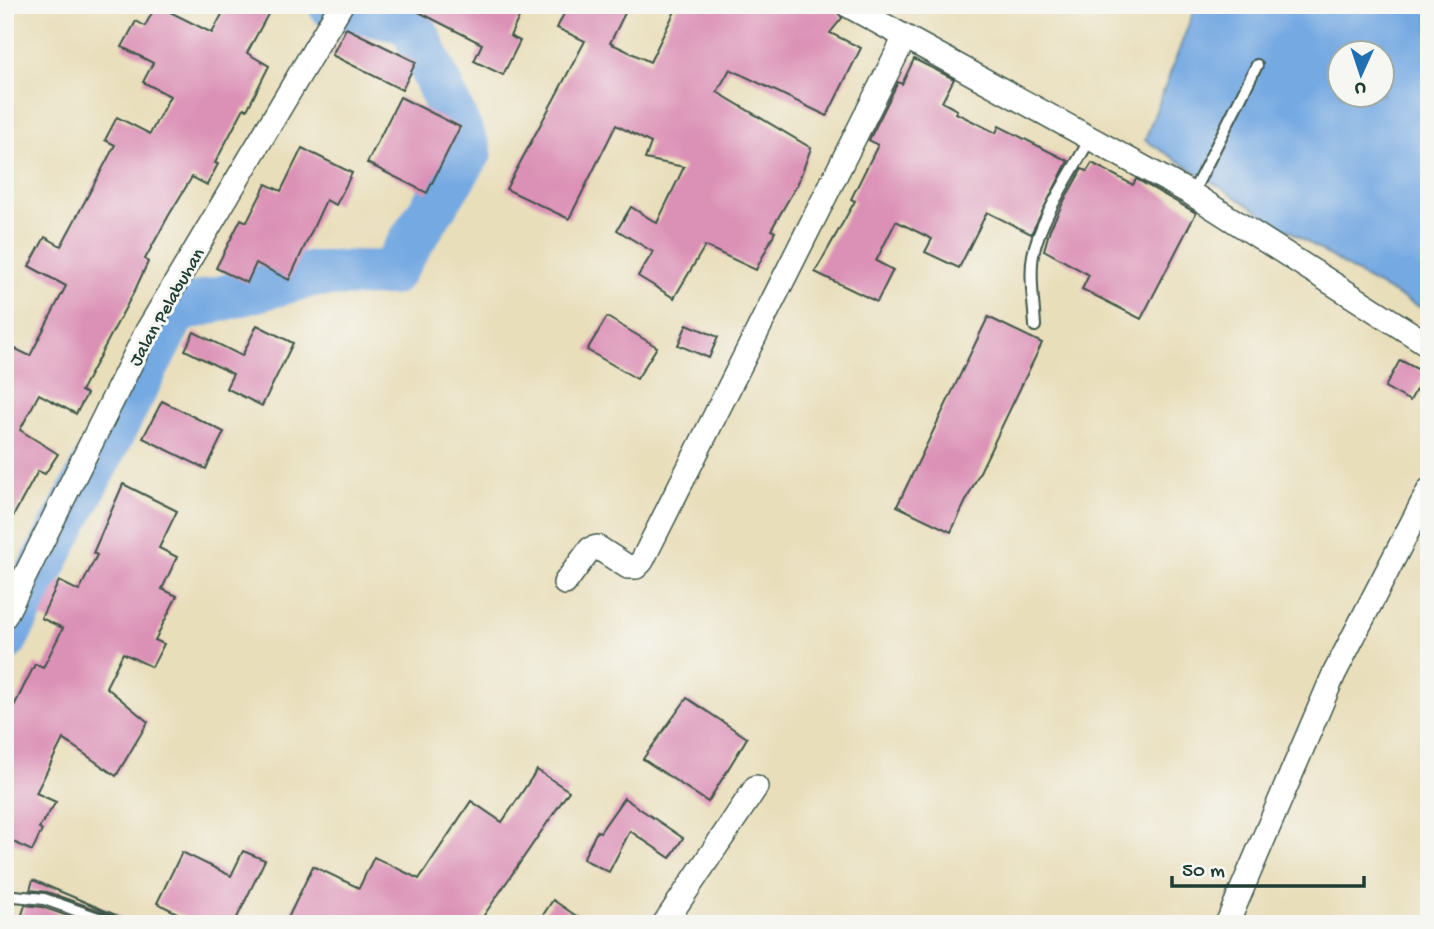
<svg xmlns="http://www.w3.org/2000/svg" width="1434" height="929" viewBox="0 0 1434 929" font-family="'Gochi Hand',sans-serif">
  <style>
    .water { fill: #75a9e2; stroke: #4a738b; stroke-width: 2; fill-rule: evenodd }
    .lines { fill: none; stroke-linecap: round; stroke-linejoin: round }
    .river { stroke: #75a9e2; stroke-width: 46 }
    .building { fill: #db90b5 }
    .service-casing { stroke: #3d5548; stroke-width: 14 }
    .minor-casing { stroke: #3d5548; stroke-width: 26 }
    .service { stroke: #fff; stroke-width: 10 }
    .minor { stroke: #fff; stroke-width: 23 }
    .labels { text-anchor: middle; stroke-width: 6; stroke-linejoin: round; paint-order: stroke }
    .street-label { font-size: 19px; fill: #1f3d34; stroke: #f6f6f2 }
  </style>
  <rect width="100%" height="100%" fill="#f6f6f2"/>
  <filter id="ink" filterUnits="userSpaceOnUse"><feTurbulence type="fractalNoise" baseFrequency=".0143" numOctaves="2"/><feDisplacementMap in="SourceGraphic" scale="14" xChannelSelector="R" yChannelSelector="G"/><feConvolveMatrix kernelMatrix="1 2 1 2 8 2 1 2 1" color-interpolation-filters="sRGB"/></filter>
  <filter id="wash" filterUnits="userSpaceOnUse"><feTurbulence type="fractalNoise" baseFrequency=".00686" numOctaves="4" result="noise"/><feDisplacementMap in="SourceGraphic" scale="28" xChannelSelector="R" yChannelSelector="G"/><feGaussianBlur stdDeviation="1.57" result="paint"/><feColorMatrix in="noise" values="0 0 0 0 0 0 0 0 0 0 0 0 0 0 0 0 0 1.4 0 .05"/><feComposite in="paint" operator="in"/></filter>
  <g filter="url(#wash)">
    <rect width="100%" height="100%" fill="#e9deba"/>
    <path class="water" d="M1196,5h233v307l-64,-34 -220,-138zM1340,52h42v42h-42z"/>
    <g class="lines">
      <polyline class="river" points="5,639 175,311 312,274 391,273 469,152 411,22 331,5"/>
    </g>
    <g id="blocks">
      <g class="building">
        <polygon points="156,5 212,33 227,5 273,5 247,53 269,66 247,110 244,108 215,163 218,164 207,185 192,177 169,215 145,259 148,262 135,290 81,391 87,394 76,414 39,394 20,430 58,454 45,474 38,471 5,531 5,365 14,348 30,356 66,286 29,266 45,237 61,246 115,145 105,140 117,117 150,134 170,96 143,82 153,63 122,47 136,21 145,26"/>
        <polygon points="405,5 525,5 510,36 520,41 503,75 474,61 482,44"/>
        <polygon points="568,5 629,5 610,43 650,62 678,5 833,5 842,18 830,33 861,48 827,116 730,69 717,92 811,148 798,183 771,230 775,232 756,270 705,246 674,298 638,276 653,252 617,230 631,207 657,223 684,167 645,159 651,143 616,125 569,219 506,189 585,41 557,28"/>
        <polygon points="346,28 416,62 402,90 332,55"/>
        <polygon points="914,59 954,79 942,102 957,110 956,113 996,133 999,126 1068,161 1031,234 987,212 959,268 925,252 932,239 896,221 876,261 893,270 877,302 815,272 855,201 851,199 878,145 869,140 898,82 902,84"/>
        <polygon points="400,97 460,127 427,193 367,163"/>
        <polygon points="302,148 352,173 336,205 326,200 289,280 256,263 247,283 216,268 241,219 247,222 266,184 281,191"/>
        <polygon points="1092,163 1133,185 1136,179 1196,213 1141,319 1082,289 1089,275 1044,250 1050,229 1065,199 1082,169 1087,171"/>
        <polygon points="607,317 657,347 637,379 587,350"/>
        <polygon points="988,317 1042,343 951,532 897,506"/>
        <polygon points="687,324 718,337 709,358 678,345"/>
        <polygon points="257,325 293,343 262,406 226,388 233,374 185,350 194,332 242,356"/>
        <polygon points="1400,360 1425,373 1410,401 1385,387"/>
        <polygon points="162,401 224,432 206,469 143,438"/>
        <polygon points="123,484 177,511 159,548 177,557 162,589 177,596 155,640 164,644 152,667 123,653 106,687 148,722 116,776 63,739 36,793 56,802 39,828 42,830 32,851 5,838 5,724 35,664 43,668 63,628 41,618 59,581 79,591 97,555 93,553"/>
        <polygon points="687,698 747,738 708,802 643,759"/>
        <polygon points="537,770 569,791 478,924 285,924 313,866 359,888 374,857 419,879 471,801 502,822"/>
        <polygon points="624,798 683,838 670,858 630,831 609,872 583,859 597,831 600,832"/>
        <polygon points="243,851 265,860 234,924 199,924 157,903 182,852 231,876"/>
        <polygon points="33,880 137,924 123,924 118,917 47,892 30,890"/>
        <polygon points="553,900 588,924 537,924"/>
        <polygon points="25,905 42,907 91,924 19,924"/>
      </g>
    </g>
  </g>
  <g filter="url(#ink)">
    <use href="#blocks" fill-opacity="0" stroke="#3d5548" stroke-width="2"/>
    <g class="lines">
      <defs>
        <g id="service">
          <polyline points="1192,194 1257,65"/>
          <path d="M1035,326c-1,-23 -6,-48 -2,-71 7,-37 40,-84 58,-118"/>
          <polyline points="5,895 44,899 115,924"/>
        </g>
        <g id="minor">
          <polyline points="847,5 1192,194 1429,345"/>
          <polyline points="565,583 590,549 597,547 628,567 636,567 642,561 904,39"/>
          <polyline points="5,616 147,331 341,5"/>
          <polyline points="664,924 756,787"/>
          <polyline points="1227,924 1334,674 1429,490"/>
        </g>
      </defs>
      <use href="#service" class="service-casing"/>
      <use href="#minor" class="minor-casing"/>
      <use href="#service" class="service"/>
      <use href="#minor" class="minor"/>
    </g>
  </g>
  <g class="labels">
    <g class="street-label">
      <text transform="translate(165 306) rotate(-60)" y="7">Jalan Pelabuhan</text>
    </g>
  </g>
  <rect width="1434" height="929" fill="none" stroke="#f6f6f2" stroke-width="28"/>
  <g transform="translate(1361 74) rotate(183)"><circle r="33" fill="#f6f6f2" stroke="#a0aca6" stroke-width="2"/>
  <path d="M0-5L12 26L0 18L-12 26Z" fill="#1f6fb2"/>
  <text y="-10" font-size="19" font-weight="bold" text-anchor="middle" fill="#1f3d34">U</text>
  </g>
  <path d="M1172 876v10h192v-10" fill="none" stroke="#1f3d34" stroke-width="3.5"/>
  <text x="1182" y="876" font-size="21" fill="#1f3d34" stroke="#f6f6f2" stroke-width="5" paint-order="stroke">50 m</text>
</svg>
